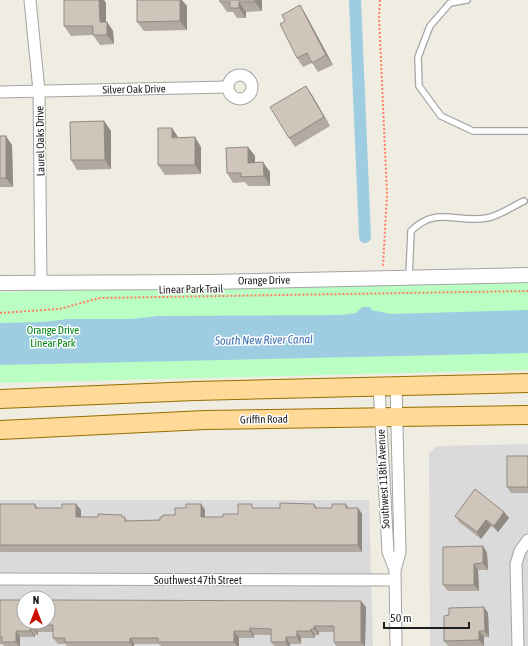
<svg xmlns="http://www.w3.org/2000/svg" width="528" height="646" viewBox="0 0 528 646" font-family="'Asap Condensed',sans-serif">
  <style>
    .residential { fill: #dbdada; fill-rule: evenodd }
    .park { fill: #bafec4 }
    .water { fill: #9ecde1 }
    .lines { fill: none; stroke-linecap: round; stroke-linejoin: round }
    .canal { stroke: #9ecde1; stroke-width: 12 }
    .service-casing { stroke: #a4a4a4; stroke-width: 8 }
    .minor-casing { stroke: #a4a4a4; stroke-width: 13 }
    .tertiary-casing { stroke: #a4a4a4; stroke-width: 16 }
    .primary-casing { stroke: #966e00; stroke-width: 20 }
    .path { stroke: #ff7d63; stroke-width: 2; stroke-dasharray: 2 2; stroke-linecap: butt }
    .service { stroke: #fff; stroke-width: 5.5 }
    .minor { stroke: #fff; stroke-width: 11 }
    .tertiary { stroke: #fff; stroke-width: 14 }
    .primary { stroke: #ffd997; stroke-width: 18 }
    .wall { fill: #b2a9a0 }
    .shaded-wall { fill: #918a82 }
    .building { fill: #cfc5ba; stroke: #918a82 }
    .labels { text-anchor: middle; stroke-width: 3; stroke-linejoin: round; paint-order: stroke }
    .street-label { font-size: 11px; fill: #1d1d1d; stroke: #fff }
    .park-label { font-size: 11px; fill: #028416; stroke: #fff }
    .water-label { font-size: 12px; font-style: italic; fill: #4273b4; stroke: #fff }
  </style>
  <rect width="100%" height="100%" fill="#efece2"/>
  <g class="residential">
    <polygon points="528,444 528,646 430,646 429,453 437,446"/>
    <path d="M0,500h369l4,146h-373zM24,598h24v24h-24z"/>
  </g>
  <polygon class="park" points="528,279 528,370 0,383 0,292"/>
  <polygon class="water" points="362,307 371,307 371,310 391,314 528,310 528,353 0,365 0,323 43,322 68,319 131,319 158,316 341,315 356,313"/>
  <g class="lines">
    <polyline class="canal" points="355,0 365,237"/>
    <defs>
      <g id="service">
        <polyline points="467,0 450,3 430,26 418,57 419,86 441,116 473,131 528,131"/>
        <path d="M409,277l2,-46c26,-26 46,-7 76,-13 12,-2 26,-12 37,-17"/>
      </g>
      <g id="minor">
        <polyline points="30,0 39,91 41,282"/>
        <circle cx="240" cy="87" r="12"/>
        <polyline points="0,92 228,87"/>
        <polyline points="396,386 400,552 395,570 396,646"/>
        <polyline points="379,387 388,552 395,570"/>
        <polyline points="0,579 395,580"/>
        <polyline points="518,646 516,564 520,551 528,540"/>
      </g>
      <polyline id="tertiary" points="0,283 209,282 528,275"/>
      <g id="primary">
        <polyline points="0,399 195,391 528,383"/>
        <polyline points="0,430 205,420 528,415"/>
      </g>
    </defs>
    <use href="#service" class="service-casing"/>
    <use href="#minor" class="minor-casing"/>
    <use href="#tertiary" class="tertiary-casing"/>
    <use href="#primary" class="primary-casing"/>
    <g class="path">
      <polyline points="380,0 379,16 387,194 383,266"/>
      <polyline points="0,313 59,309 100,298 528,291"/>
    </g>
    <use href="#service" class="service"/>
    <use href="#minor" class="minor"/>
    <use href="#tertiary" class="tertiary"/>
    <use href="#primary" class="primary"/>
  </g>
  <g class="wall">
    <polygon points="64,0 104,0 106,3 106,22 107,22 113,31 114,44 100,45 93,35 71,36 64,26"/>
    <polygon points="262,0 262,11 246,12 246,18 237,18 233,12 227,12 220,2"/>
    <polygon points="300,5 306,15 333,65 318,72 312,63 303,67 297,58 285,21"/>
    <polygon points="187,6 187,30 144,31 137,22"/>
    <polygon points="312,95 330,126 295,147 289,138"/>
    <polygon points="104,121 111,131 111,169 77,170 71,160"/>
    <polygon points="0,136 12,145 13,187 0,187"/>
    <polygon points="178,137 201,147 201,174 165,175 158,165"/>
    <polygon points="248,147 255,156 255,163 270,172 270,186 248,186 245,182 233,183 227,173"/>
    <polygon points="528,456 528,493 511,493 507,487"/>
    <polygon points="0,504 35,504 38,508 62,508 76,504 81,510 81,517 124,517 128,521 160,520 163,517 175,515 186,508 201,504 205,510 205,517 223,517 238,514 255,508 280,508 314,504 318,508 332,508 346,504 349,508 358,508 362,514 362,552 0,552"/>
    <polygon points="504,512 509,518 498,532 491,526 481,539 459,522 455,516"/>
    <polygon points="483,546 487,553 488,570 478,570 479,591 448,591 443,585"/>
    <polygon points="0,600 366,607 365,646 336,646 334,642 334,632 319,632 319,635 315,635 315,638 301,638 301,644 290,644 290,646 274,646 271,642 271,635 254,635 254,638 239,638 239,646 161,646 159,644 134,644 134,646 67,646 66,644 58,644 53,638 53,632 38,632 38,635 35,635 35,637 20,637 20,646 4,646 3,644 0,644"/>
    <polygon points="484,607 488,613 489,637 484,637 484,646 448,646 444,641 449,615"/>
  </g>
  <g class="shaded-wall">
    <polygon points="99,0 104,0 106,3 106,31 100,22"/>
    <polygon points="180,0 182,0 187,6 187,30 180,21"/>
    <polygon points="255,0 262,0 262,11 255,2"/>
    <polygon points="239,2 246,12 246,18 239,8"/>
    <polygon points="300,5 306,15 333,65 326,55"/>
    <polygon points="107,22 113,31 114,44 107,35"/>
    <polygon points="306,86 312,95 330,126 324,117"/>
    <polygon points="104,121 111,131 111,169 105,160"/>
    <polygon points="172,128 178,137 172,138"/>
    <polygon points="6,136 12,145 13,187 6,178"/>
    <polygon points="195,137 201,147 201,174 195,165"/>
    <polygon points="248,147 255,156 255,172 248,163"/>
    <polygon points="263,162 270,172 270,186 264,176"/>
    <polygon points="76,504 81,510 81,523 76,517"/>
    <polygon points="201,504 205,510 205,523 201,517"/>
    <polygon points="358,508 362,514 362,552 358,545"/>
    <polygon points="504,512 509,518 498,532 494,526"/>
    <polygon points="486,520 491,526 481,539 477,532"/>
    <polygon points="483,546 487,553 488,570 483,563"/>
    <polygon points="474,564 478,570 479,591 474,585"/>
    <polygon points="361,601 366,607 365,646 364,646 361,642"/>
    <polygon points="484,607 488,613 489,637 485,631"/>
    <polygon points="34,625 38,632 38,635 34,629"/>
    <polygon points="314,626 319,632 319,635 314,629"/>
    <polygon points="250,628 254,635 254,638 250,631"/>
    <polygon points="30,629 35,635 35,637 30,631"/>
    <polygon points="311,629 315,635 315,638 311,631"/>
    <polygon points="16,631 20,637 20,646 19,646 16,642"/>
    <polygon points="234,631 239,638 239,646 237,646 234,642"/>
    <polygon points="297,631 301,638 301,644 297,637"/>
    <polygon points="479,631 484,637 484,646 479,640"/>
    <polygon points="286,637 290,644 290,646 288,646 286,642"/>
    <polygon points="130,638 134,644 134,646 132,646 130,642"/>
  </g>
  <g class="building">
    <polygon points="64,0 99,0 100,22 107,22 107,35 93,35 93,26 64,26"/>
    <polygon points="137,0 180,0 180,21 137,22"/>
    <polygon points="220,0 255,0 255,2 239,2 239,8 230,8 230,2 220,2"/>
    <polygon points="300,5 326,55 312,63 307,53 297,58 280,24 285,21 282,15"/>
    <polygon points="306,86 324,117 289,138 270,107"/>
    <polygon points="104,121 105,160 71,160 70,122"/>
    <polygon points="158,128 172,128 172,138 195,137 195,165 158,165"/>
    <rect x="0" y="136" width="6" height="42"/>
    <polygon points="248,147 248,163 263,162 264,176 241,177 241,173 227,173 226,148"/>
    <rect x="507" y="456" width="21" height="31"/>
    <polygon points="475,489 504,512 494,526 486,520 477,532 455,516"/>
    <polygon points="280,503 314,504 315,508 332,508 332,504 346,504 346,508 358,508 358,545 0,545 0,504 35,504 35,508 62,508 62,504 76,504 76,517 98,517 98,514 122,515 122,517 125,517 125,521 160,520 160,517 163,517 163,515 175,515 175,508 186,508 186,504 201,504 201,517 223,517 223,514 238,514 238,504 252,504 252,508 280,508"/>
    <polygon points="483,546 483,563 474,564 474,585 443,585 443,547"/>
    <polygon points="0,600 24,600 24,622 48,622 48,600 361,601 361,642 334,642 334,626 314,626 314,629 311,629 311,631 297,631 297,637 286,637 286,642 271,642 271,629 250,628 250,631 234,631 234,642 158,642 158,638 130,638 130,642 65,642 65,638 53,638 53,625 34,625 34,629 30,629 30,631 16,631 16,642 2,642 2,637 0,637"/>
    <polygon points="484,607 485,631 479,631 479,640 444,641 444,616 449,615 449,608"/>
  </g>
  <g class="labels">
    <g class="street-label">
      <text transform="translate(134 89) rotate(-1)" y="4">Silver Oak Drive</text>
      <text transform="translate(40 141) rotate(-91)" y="4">Laurel Oaks Drive</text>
      <text transform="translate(264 280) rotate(-1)" y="4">Orange Drive</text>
      <text transform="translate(191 289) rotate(-1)" y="4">Linear Park Trail</text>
      <text transform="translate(264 419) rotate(-1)" y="4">Griffin Road</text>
      <text transform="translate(383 479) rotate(-93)" y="4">Southwest 118th Avenue</text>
      <text x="198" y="584">Southwest 47th Street</text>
    </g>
    <g class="park-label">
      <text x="53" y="334">Orange Drive<tspan x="53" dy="13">Linear Park</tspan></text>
    </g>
    <g class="water-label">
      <text transform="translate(264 340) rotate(-1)" y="4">South New River Canal</text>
    </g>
  </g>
  <g transform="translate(36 610)"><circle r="19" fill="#ffffff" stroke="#a5a5a5"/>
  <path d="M0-3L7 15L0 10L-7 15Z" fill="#ca0e00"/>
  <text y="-6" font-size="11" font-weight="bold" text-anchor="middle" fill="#1d1d1d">N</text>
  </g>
  <path d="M384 622v6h85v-6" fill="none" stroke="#1d1d1d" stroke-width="2"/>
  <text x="390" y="622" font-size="12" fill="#1d1d1d" stroke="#ffffff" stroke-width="3" paint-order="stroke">50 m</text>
</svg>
